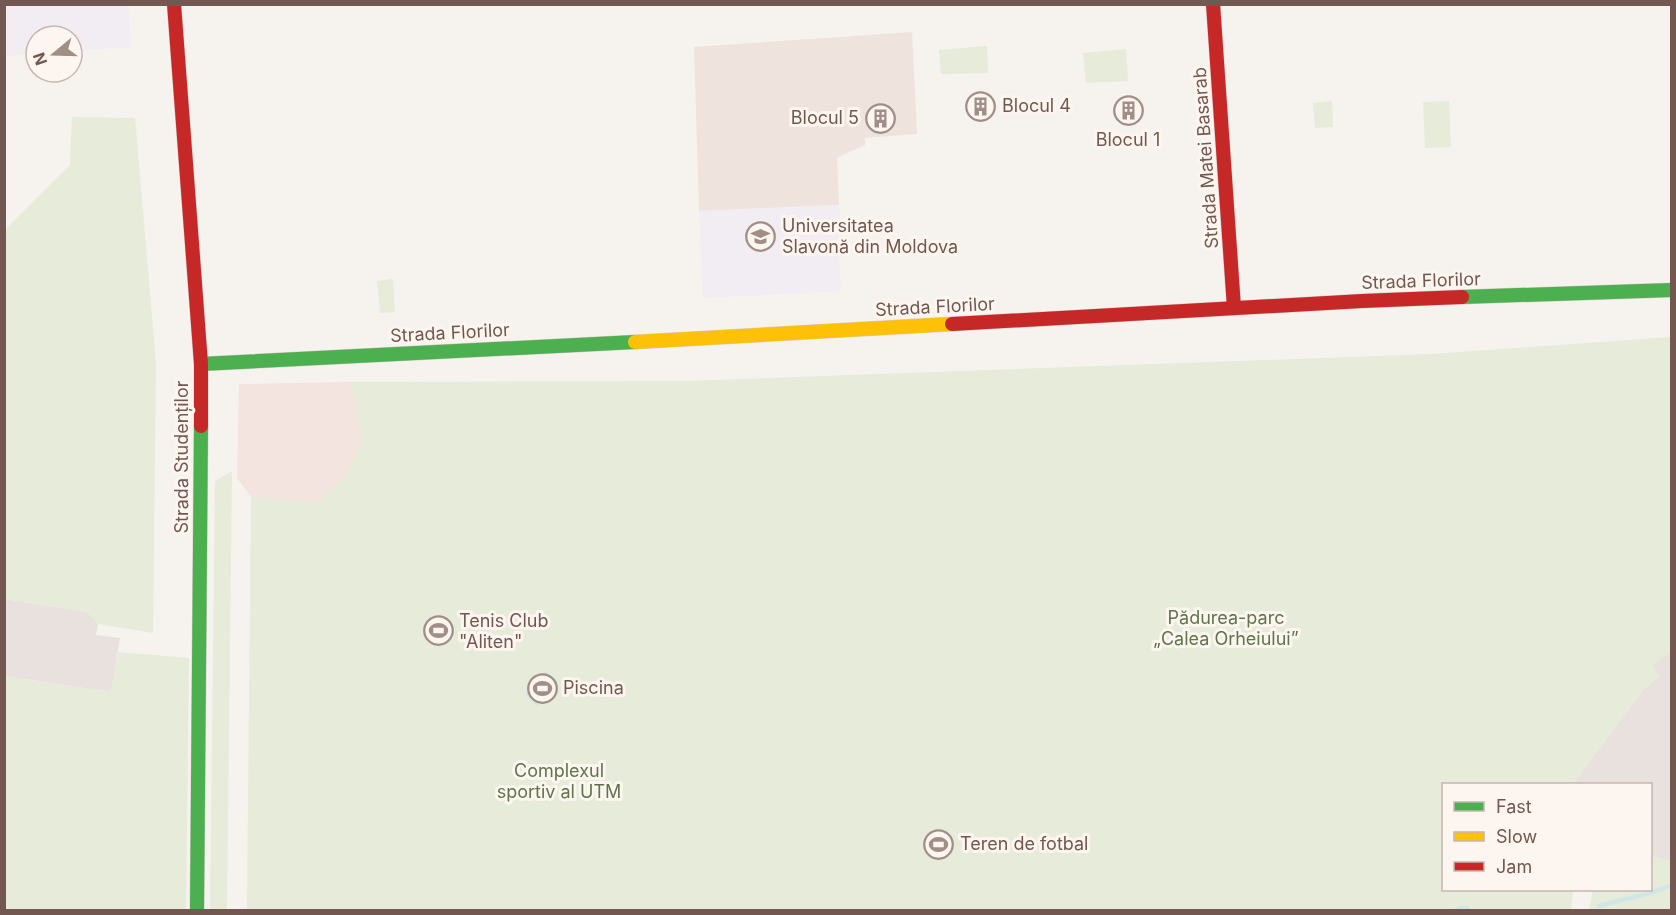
<svg xmlns="http://www.w3.org/2000/svg" width="1676" height="915" viewBox="0 0 1676 915" font-family="Inter,sans-serif">
  <style>
    .residential { fill: #eee4dd }
    .commercial { fill: #f3e4e0 }
    .industrial { fill: #e8e1dd }
    .education { fill: #f2ecf3 }
    .green { fill: #e6ebda }
    .water { fill: #d1e6e6 }
    .lines { fill: none; stroke-linecap: round; stroke-linejoin: round }
    .stream { stroke: #d1e6e6; stroke-width: 4.5 }
    .fast-casing { stroke: #d6ceca; stroke-width: 15 }
    .slow-casing { stroke: #d6ceca; stroke-width: 15 }
    .jam-casing { stroke: #d6ceca; stroke-width: 15 }
    .fast { stroke: #4caf50; stroke-width: 14 }
    .slow { stroke: #ffc107; stroke-width: 14 }
    .jam { stroke: #c62828; stroke-width: 14 }
    .labels { text-anchor: middle; stroke-width: 6; stroke-linejoin: round; paint-order: stroke }
    .poi-label { font-size: 18px; fill: #725850; stroke: #fdf6f0; text-anchor: start }
    .street-label { font-size: 18px; fill: #725850; stroke: #fdf6f0 }
    .park-label { font-size: 18px; fill: #5d764a; stroke: #fdf6f0 }
  </style>
  <rect width="100%" height="100%" fill="#f6f2ee"/>
  <polygon class="residential" points="912,32 917,134 865,138 865,145 837,158 839,205 699,211 694,47"/>
  <polygon class="commercial" points="351,382 362,443 343,478 318,502 251,497 237,478 239,384"/>
  <g class="industrial">
    <polygon points="4,599 87,612 98,624 96,635 120,638 111,692 5,676"/>
    <polygon points="1671,652 1671,861 1651,856 1650,784 1573,784 1644,689 1659,677 1652,665"/>
  </g>
  <g class="education">
    <polygon points="5,4 128,5 131,47 72,51 72,36 36,36 36,54 5,56"/>
    <polygon points="839,205 841,238 838,238 841,291 703,298 699,211"/>
  </g>
  <g class="green">
    <polygon points="987,46 988,73 941,74 939,50"/>
    <polygon points="1126,49 1128,81 1086,83 1083,53"/>
    <polygon points="1332,101 1333,127 1315,128 1313,103"/>
    <polygon points="1449,101 1451,147 1425,148 1423,102"/>
    <polygon points="72,117 135,118 156,363 153,633 98,624 87,612 5,599 5,230 70,165"/>
    <polygon points="393,279 395,312 380,313 377,281"/>
    <polygon points="1671,337 1672,652 1652,665 1660,676 1644,689 1573,784 1444,784 1444,890 1573,890 1571,910 247,910 251,497 318,502 343,478 362,443 351,382 689,381 1432,354"/>
    <polygon points="232,471 227,910 210,910 215,481"/>
    <polygon points="118,652 189,658 186,910 5,910 4,676 111,692"/>
    <polygon points="1651,856 1671,861 1671,910 1589,910 1593,890 1650,890"/>
  </g>
  <polygon class="water" points="545,671 558,681 537,706 525,694"/>
  <g class="lines">
    <g class="stream">
      <polyline points="1599,906 1650,893 1672,885"/>
      <polyline points="1457,910 1460,908 1467,908 1468,910"/>
    </g>
    <defs>
      <g id="fast">
        <polyline points="1462,297 1672,290"/>
        <polyline points="201,364 635,342"/>
        <polyline points="197,910 201,426"/>
      </g>
      <polyline id="slow" points="635,342 952,324"/>
      <g id="jam">
        <polyline points="174,4 201,364 201,426"/>
        <polyline points="1213,4 1234,308"/>
        <polyline points="952,324 1362,301 1462,297"/>
      </g>
    </defs>
    <use href="#fast" class="fast-casing"/>
    <use href="#slow" class="slow-casing"/>
    <use href="#jam" class="jam-casing"/>
    <use href="#fast" class="fast"/>
    <use href="#slow" class="slow"/>
    <use href="#jam" class="jam"/>
  </g>
  <defs>
    <symbol id="building-ring" viewBox="-11 -11 22 22"><circle r="9.5" fill="#fdf6f0" stroke="#a08e87" stroke-width="1.5"/><path d="M-4-6H4V6H1V3H-1V6H-4ZM-2.5-4.3h1.7v1.8h-1.7ZM.8-4.3h1.7v1.8H.8ZM-2.5-1h1.7V.8h-1.7ZM.8-1h1.7V.8H.8Z" fill="#a08e87"/></symbol>
    <symbol id="university-ring" viewBox="-11 -11 22 22"><circle r="9.5" fill="#fdf6f0" stroke="#a08e87" stroke-width="1.5"/><path d="M0-5L7-2L0 1L-7-2ZM-4 1L0 2.5L4 1V4Q0 6-4 4Z" fill="#a08e87"/></symbol>
    <symbol id="stadium-ring" viewBox="-11 -11 22 22"><circle r="9.5" fill="#fdf6f0" stroke="#a08e87" stroke-width="1.5"/><path d="M0-5a6.5 5 0 1 0 0 10a6.5 5 0 1 0 0-10ZM-3.5-1.8h7v3.6h-7Z" fill="#a08e87"/></symbol>
  </defs>
  <g fill-rule="evenodd">
    <use href="#building-ring" x="964" y="90" width="33" height="33"/>
    <use href="#building-ring" x="1112" y="94" width="33" height="33"/>
    <use href="#building-ring" x="864" y="102" width="33" height="33"/>
    <use href="#university-ring" x="744" y="220" width="33" height="33"/>
    <use href="#stadium-ring" x="422" y="614" width="33" height="33"/>
    <use href="#stadium-ring" x="526" y="672" width="33" height="33"/>
    <use href="#stadium-ring" x="922" y="828" width="33" height="33"/>
  </g>
  <g class="labels">
    <g class="poi-label">
      <text x="1002" y="112">Blocul 4</text>
      <text x="859" y="124" text-anchor="end">Blocul 5</text>
      <text x="1128" y="146" text-anchor="middle">Blocul 1</text>
      <text x="782" y="232">Universitatea<tspan x="782" dy="21">Slavonă din Moldova</tspan></text>
      <text x="459" y="627">Tenis Club<tspan x="459" dy="21">"Aliten"</tspan></text>
      <text x="563" y="694">Piscina</text>
      <text x="960" y="850">Teren de fotbal</text>
    </g>
    <g class="street-label">
      <text transform="translate(1206 158) rotate(-94)" y="6">Strada Matei Basarab</text>
      <text transform="translate(1421 281) rotate(-2)" y="6">Strada Florilor</text>
      <text transform="translate(935 307) rotate(-3)" y="6">Strada Florilor</text>
      <text transform="translate(450 333) rotate(-3)" y="6">Strada Florilor</text>
      <text transform="translate(182 457) rotate(-90)" y="6">Strada Studenților</text>
    </g>
    <g class="park-label">
      <text x="1226" y="624">Pădurea-parc<tspan x="1226" dy="21">„Calea Orheiului”</tspan></text>
      <text x="559" y="777">Complexul<tspan x="559" dy="21">sportiv al UTM</tspan></text>
    </g>
  </g>
  <rect width="1676" height="915" fill="none" stroke="#725850" stroke-width="12"/>
  <rect x="1442" y="783" width="210" height="108" fill="#fdf6f0" stroke="#c5b7b0" stroke-width="1.5"/>
  <rect x="1454" y="802" width="30" height="9" fill="#4caf50" stroke="#c5b7b0" stroke-width="1.5"/>
  <text x="1496" y="813" font-size="18" fill="#725850">Fast</text>
  <rect x="1454" y="832" width="30" height="9" fill="#ffc107" stroke="#c5b7b0" stroke-width="1.5"/>
  <text x="1496" y="843" font-size="18" fill="#725850">Slow</text>
  <rect x="1454" y="862" width="30" height="9" fill="#c62828" stroke="#c5b7b0" stroke-width="1.5"/>
  <text x="1496" y="873" font-size="18" fill="#725850">Jam</text>
  <g transform="translate(54 54) rotate(251)"><circle r="28" fill="#fdf6f0" stroke="#c5b7b0" stroke-width="1.5"/>
  <path d="M0-4.5L10 22L0 15L-10 22Z" fill="#a08e87"/>
  <text y="-9" font-size="16" font-weight="bold" text-anchor="middle" fill="#725850">N</text>
  </g>
</svg>
